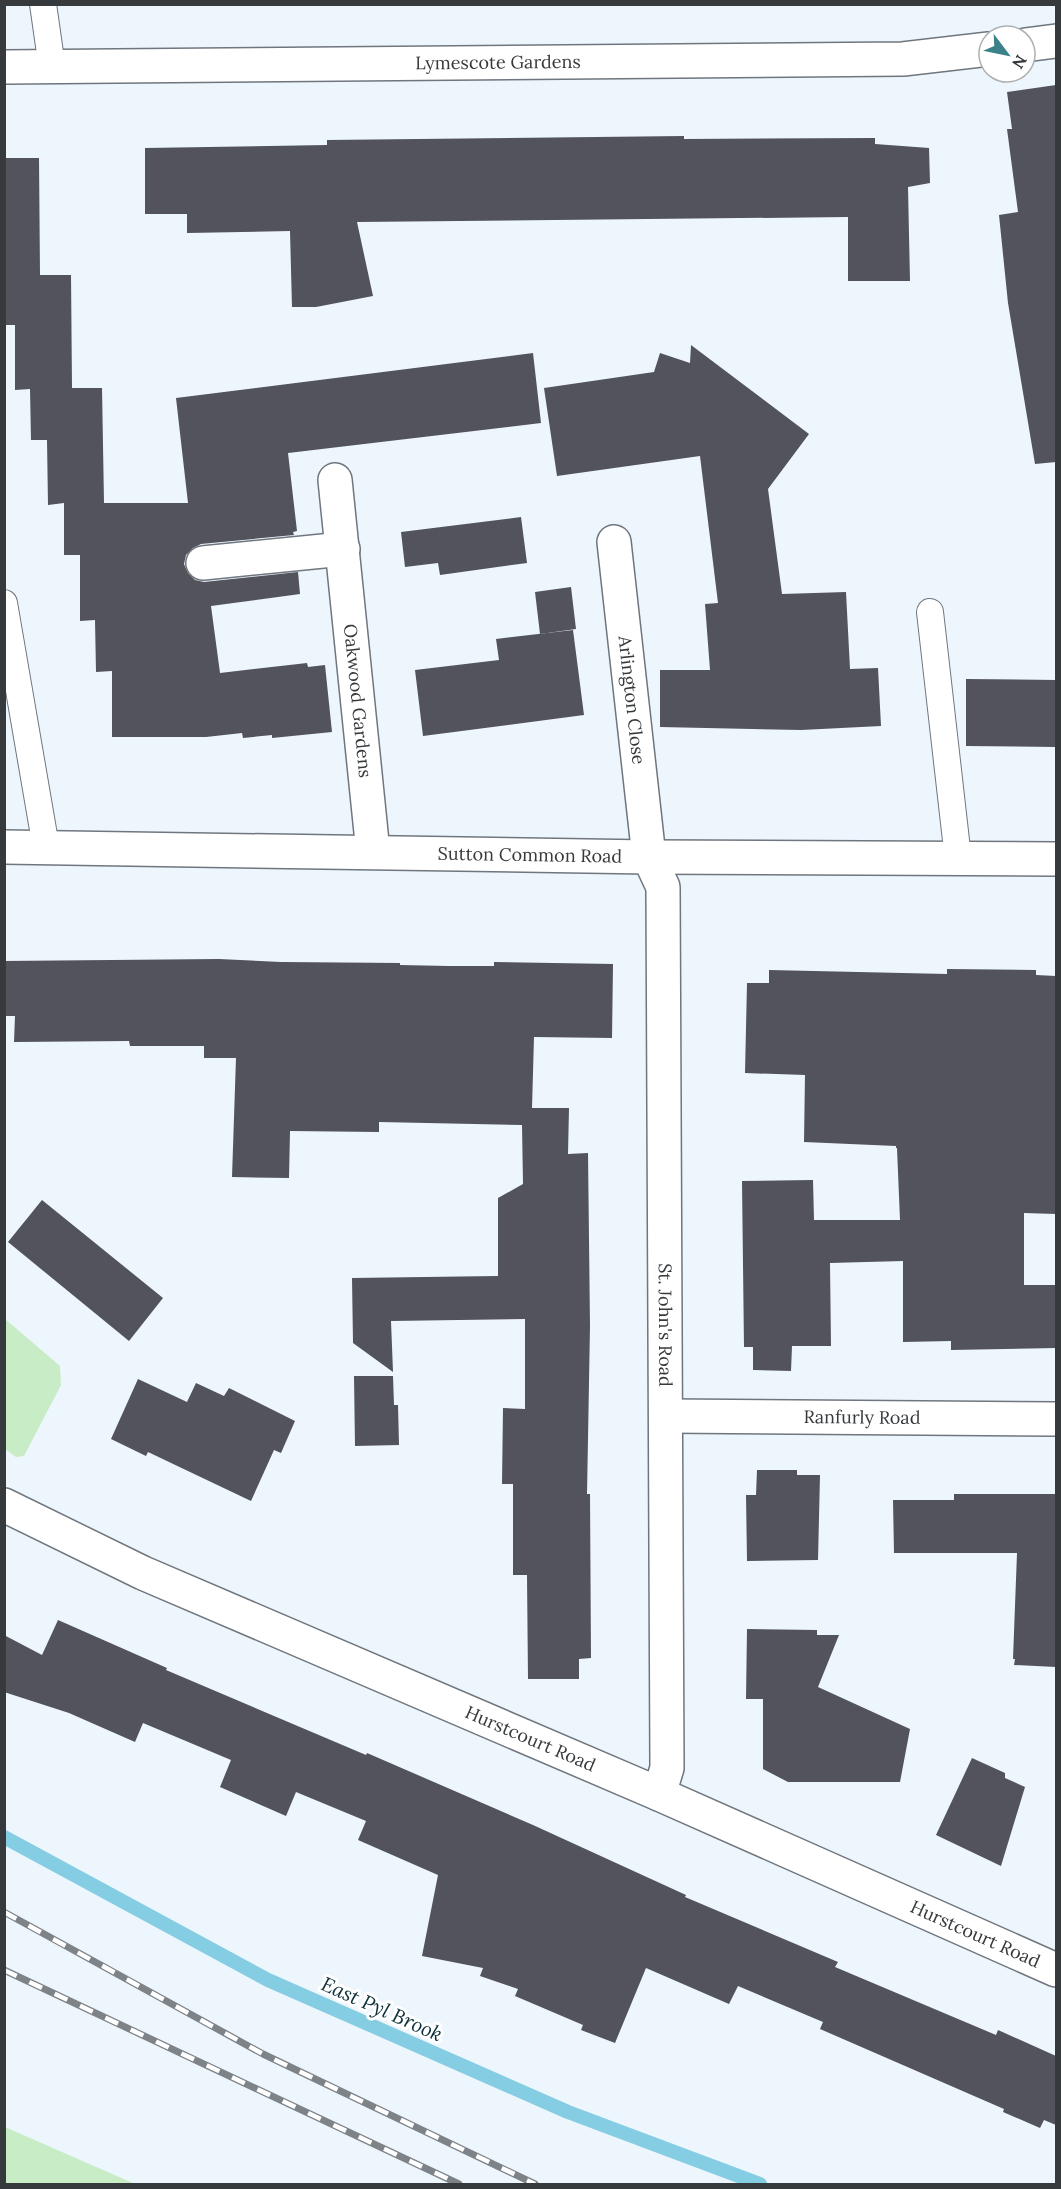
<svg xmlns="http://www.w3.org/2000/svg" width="1061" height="2189" viewBox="0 0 1061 2189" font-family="Lora,serif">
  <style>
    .green { fill: #c8ecc6 }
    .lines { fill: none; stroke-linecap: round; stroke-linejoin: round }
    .stream { stroke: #85cde2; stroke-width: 14 }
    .building { fill: #52535b }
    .service-casing { stroke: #6f767d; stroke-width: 28 }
    .minor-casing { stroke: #6f767d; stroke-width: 36 }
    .secondary-casing { stroke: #6f767d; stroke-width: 36 }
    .service { stroke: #fff; stroke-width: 26 }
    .minor { stroke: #fff; stroke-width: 33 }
    .secondary { stroke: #fff; stroke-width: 33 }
    .rail-casing { stroke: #7e8388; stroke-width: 7 }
    .rail { stroke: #fff; stroke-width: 4.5; stroke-dasharray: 14; stroke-linecap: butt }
    .labels { text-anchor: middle; stroke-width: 6; stroke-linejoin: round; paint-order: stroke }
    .street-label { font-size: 18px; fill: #373a3d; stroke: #fff }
    .water-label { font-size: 20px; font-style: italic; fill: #0c3039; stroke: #fff }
  </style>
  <rect width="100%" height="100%" fill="#edf5fd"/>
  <g class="green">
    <polygon points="4,1318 60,1366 61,1385 24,1456 16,1457 5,1449"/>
    <polygon points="5,2127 135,2184 5,2184"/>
  </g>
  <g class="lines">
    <polyline class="stream" points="4,1837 268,1980 568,2112 760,2184"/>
  </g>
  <g class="building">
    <polygon points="1056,85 1056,462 1035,464 1008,303 999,215 1018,212 1007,129 1012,129 1007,92"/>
    <polygon points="684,136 684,139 875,138 875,144 929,148 930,183 908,187 910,281 848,281 848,217 357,222 373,296 316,307 292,307 290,231 187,233 187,214 145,214 145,148 327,145 327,140"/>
    <polygon points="4,158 39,158 40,275 71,275 72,388 102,388 104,503 188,503 176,398 533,353 541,423 288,453 297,531 293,532 294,535 201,544 193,548 186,555 184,564 188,573 195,580 204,582 298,572 300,594 211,606 220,673 307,663 308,667 325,665 332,732 272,738 272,735 243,738 242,733 206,737 112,737 112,671 96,672 95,620 80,621 80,555 64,555 64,503 48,505 47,440 31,440 30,389 15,390 15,325 4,325"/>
    <polygon points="691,345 809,434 768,489 782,594 846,592 850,669 878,668 881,726 801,730 660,727 660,670 710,670 705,604 718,603 700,456 557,476 544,388 654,372 660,353 690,363"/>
    <polygon points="521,517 527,563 440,575 438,563 405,567 401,532"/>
    <polygon points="571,587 576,629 540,634 535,592"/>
    <polygon points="573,630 584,715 423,736 415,670 499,660 496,639"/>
    <polygon points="966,679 1056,680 1056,747 966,746"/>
    <polygon points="219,959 281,962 400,963 400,965 448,966 494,966 494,962 613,964 612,1038 534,1037 532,1108 569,1108 568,1154 588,1153 590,1326 587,1494 590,1494 591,1658 579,1659 579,1679 528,1679 527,1575 513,1575 513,1484 502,1484 503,1408 525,1409 525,1319 391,1321 393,1372 353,1343 352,1278 498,1276 498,1198 523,1184 522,1125 379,1122 379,1132 290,1131 289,1178 232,1177 236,1058 204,1058 204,1046 130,1046 129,1041 14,1042 15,1016 4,1016 4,961"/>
    <polygon points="947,969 1036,970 1036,975 1056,976 1056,1214 1024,1213 1024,1285 1056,1285 1056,1348 951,1350 951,1341 903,1342 903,1261 830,1263 831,1346 792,1346 791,1371 753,1370 753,1347 744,1347 742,1181 813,1180 814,1220 900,1220 897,1148 896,1148 896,1146 804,1142 805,1075 745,1073 747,983 769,983 769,970 947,974"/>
    <polygon points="42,1200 163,1298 129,1341 8,1242"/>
    <polygon points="354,1376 393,1376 394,1405 398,1405 399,1445 355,1446"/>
    <polygon points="138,1379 187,1402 196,1383 224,1396 229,1388 295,1421 281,1453 274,1450 251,1501 148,1452 146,1456 111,1439"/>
    <polygon points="757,1470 797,1470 797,1475 820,1475 818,1560 747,1561 746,1495 756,1495"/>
    <polygon points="954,1494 1056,1494 1056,1667 1014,1665 1015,1659 1013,1659 1017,1553 894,1553 893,1500 954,1500"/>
    <polygon points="58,1620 167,1668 166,1670 366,1755 367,1753 533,1825 686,1895 685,1897 838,1962 835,1967 996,2035 998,2030 1056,2056 1056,2125 1044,2120 1040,2128 1003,2112 1004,2109 820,2029 823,2022 738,1986 729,2004 646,1968 615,2043 581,2030 583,2025 515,1996 518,1989 480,1976 483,1968 422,1956 438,1875 358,1840 366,1821 296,1792 286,1816 220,1787 231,1760 143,1723 135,1742 69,1713 4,1692 4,1635 42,1655"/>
    <polygon points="747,1629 817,1630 817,1635 839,1635 818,1687 910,1729 900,1782 788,1782 763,1769 763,1699 746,1699"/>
    <polygon points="972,1758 1005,1773 1005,1778 1025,1787 1001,1866 936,1835"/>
  </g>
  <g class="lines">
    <defs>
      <g id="service">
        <polyline points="43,4 52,67"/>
        <polyline points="4,603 46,847"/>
        <polyline points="930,612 958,858"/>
      </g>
      <g id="minor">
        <polyline points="1025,45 1056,41"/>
        <path id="s1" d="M4,67l899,-8 86,-10"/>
        <path id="s2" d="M335,480l38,372"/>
        <path id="s3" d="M614,542l35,315 14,30 4,881 -8,26"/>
        <polyline points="203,563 343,549"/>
        <path id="s4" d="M667,1416l389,3"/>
        <path id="s5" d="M4,1505l139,68 516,221 397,176"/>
      </g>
      <g id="secondary">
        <path id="s6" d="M4,847l645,10 407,2"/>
      </g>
    </defs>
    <use href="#service" class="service-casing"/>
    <use href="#minor" class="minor-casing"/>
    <use href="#secondary" class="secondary-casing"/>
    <use href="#service" class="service"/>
    <use href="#minor" class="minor"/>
    <use href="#secondary" class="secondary"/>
    <defs>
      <g id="rail">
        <polyline points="4,1912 263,2054 535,2184"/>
        <polyline points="4,1970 459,2184"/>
      </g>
    </defs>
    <use href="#rail" class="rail-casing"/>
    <use href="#rail" class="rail"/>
  </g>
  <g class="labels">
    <g class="street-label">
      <text dy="6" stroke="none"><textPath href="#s1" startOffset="494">Lymescote Gardens</textPath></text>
      <text dy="6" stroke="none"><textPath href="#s2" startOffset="222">Oakwood Gardens</textPath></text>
      <text dy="6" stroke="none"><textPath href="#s3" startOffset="159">Arlington Close</textPath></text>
      <text dy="6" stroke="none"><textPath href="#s6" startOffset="526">Sutton Common Road</textPath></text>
      <text dy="6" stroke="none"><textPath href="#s3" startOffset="788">St. John's Road</textPath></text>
      <text dy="6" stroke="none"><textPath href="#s4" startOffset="195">Ranfurly Road</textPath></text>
      <text dy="6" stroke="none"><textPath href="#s5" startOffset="576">Hurstcourt Road</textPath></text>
      <text dy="6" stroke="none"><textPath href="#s5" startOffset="1062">Hurstcourt Road</textPath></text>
    </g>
    <g class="water-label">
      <text transform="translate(382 2009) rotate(24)" y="7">East Pyl Brook</text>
    </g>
  </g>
  <rect width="1061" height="2189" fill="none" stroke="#373a3d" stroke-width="12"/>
  <g transform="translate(1007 54) rotate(122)"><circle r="28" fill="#ffffff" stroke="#afb0b1" stroke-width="1.5"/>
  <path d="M0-4.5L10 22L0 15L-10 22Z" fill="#3a8189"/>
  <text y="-9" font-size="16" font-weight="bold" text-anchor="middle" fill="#373a3d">N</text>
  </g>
</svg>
